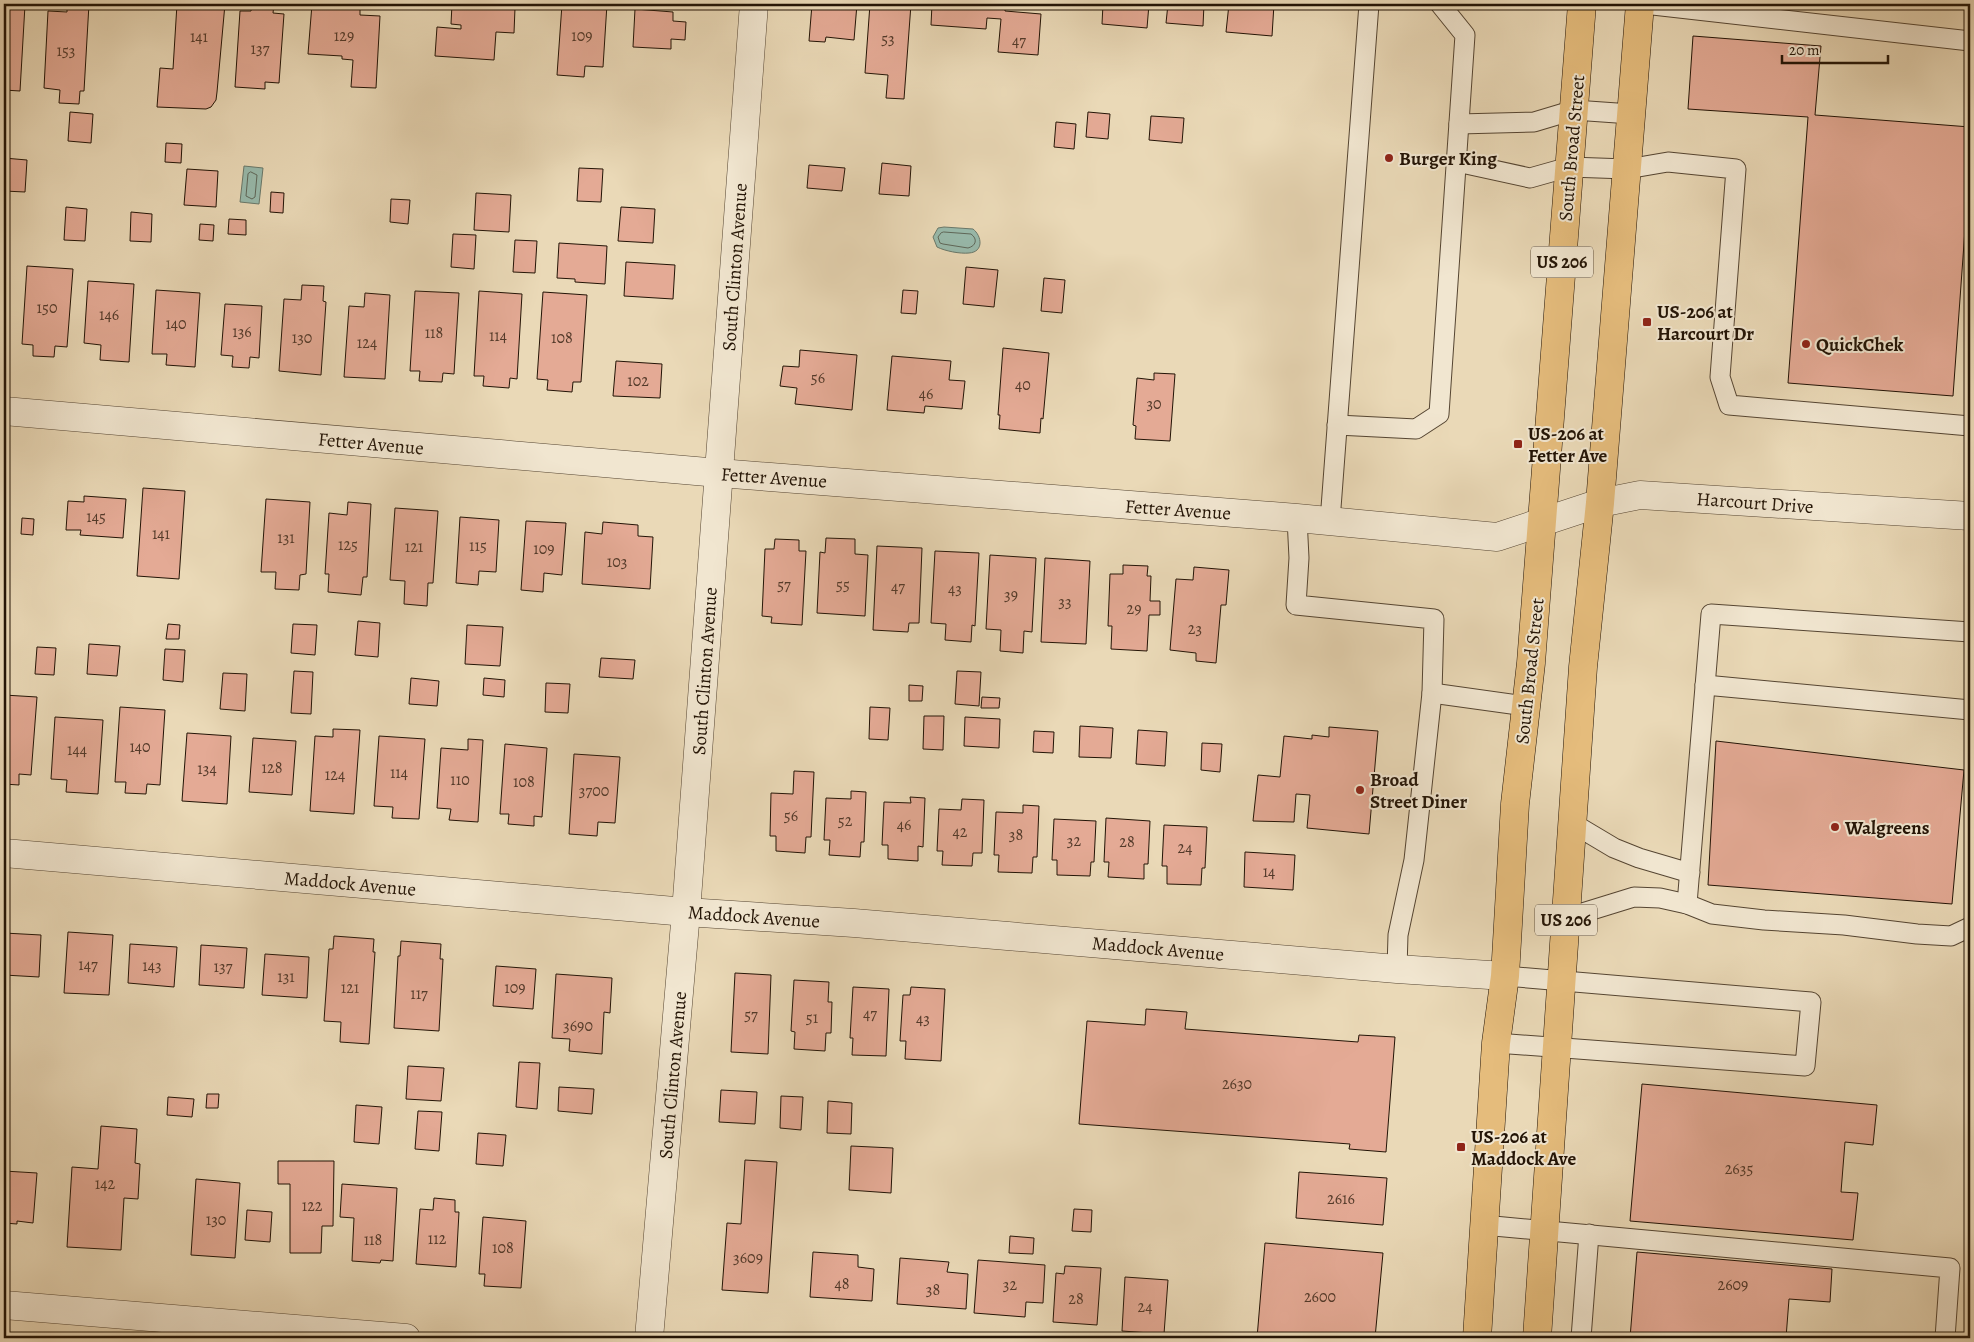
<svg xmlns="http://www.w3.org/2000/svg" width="1974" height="1342" viewBox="0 0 1974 1342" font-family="Alegreya,serif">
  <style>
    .water { fill: #98baac; stroke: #69786a }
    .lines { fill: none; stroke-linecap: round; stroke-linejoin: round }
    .shore { stroke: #5e6759; stroke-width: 1 }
    .building { fill: #e4aa95; stroke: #231406 }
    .lane-casing { stroke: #554532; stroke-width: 21 }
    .street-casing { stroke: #554532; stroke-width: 29 }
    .primary-casing { stroke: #231406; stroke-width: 29 }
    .lane { stroke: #f1e6d0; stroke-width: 19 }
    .street { stroke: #f1e6d0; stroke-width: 28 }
    .primary { stroke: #e5bc7c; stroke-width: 28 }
    .poi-dot { fill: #8f2418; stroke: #f1e6d0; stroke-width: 2 }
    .labels { text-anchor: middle; stroke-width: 4; stroke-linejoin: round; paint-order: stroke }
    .number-label { font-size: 16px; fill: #533a2a }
    .shield { fill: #f1e6d0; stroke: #615343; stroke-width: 1 }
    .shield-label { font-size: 18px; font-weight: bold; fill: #231406 }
    .street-label { font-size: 19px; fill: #231406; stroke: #f1e6d0 }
    .poi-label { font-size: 19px; font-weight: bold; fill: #231406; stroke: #f1e6d0; text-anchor: start }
  </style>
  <rect width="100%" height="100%" fill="#ead9b7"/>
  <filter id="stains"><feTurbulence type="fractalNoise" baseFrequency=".004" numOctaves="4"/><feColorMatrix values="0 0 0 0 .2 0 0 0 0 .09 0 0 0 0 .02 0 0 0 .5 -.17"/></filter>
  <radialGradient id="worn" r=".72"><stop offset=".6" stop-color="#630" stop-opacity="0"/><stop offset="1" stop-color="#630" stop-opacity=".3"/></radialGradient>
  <g class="water">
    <polygon points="244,166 263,168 259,204 240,202"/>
    <path d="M944,227l29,2c9,7 11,23 -4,24 -9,1 -24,-2 -32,-6l-4,-10 5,-9z"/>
  </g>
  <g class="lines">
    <g class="shore">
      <polygon points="251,172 257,175 255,197 252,199 246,196 248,174"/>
      <path d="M944,232l27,2c7,5 5,12 -3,14l-25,-4 -3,-1 -2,-6 3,-4z"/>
    </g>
  </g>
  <g class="building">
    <polygon points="4,4 25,5 20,91 4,90"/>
    <polygon points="67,4 89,4 84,91 80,91 79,104 59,103 60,90 44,88 48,11 67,12"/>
    <polygon points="177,4 225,4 217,92 216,100 211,107 206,109 157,107 160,68 173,69"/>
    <polygon points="252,4 274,4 273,13 284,14 279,83 265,82 265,89 235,87 240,11 251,11"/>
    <polygon points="312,4 346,4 345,8 360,9 360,15 380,16 376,88 351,87 353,60 342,59 342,56 308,54"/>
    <polygon points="452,4 498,4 498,8 515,8 514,33 496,32 494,60 435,56 437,27 461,29 461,25 451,24"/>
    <polygon points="562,4 607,4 603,67 585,66 584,77 557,75"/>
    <polygon points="812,4 857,4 854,40 826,37 825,42 809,41"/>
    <polygon points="870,4 911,4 904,99 886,98 888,75 865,73"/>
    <polygon points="932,4 1005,4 1005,11 1041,14 1038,55 998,52 1001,19 987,18 986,29 931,25"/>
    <polygon points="1103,4 1149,4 1147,28 1102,24"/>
    <polygon points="1168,4 1204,4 1203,26 1166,23"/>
    <polygon points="1229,4 1274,4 1272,36 1226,32"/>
    <polygon points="635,9 673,12 673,21 686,22 685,40 671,39 671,49 633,47"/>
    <polygon points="1693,36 1821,46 1815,115 1970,127 1970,160 1953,396 1788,383 1808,117 1688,109"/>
    <polygon points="70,112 93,114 91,143 68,141"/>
    <polygon points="1088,112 1110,114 1108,139 1086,137"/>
    <polygon points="1151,116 1184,118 1182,143 1149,140"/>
    <polygon points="1056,122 1076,124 1074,149 1054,147"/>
    <polygon points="166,143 182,144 181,163 165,162"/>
    <polygon points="4,158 27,160 25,192 4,191"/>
    <polygon points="882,163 911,166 909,196 879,194"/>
    <polygon points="809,165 845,168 842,191 807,188"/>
    <polygon points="579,168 603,169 601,202 577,201"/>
    <polygon points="187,169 218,171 216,207 184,205"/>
    <polygon points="271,192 284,193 283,213 270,212"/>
    <polygon points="476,193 511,195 509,232 474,230"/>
    <polygon points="391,199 410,200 408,224 390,222"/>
    <polygon points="66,207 87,209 85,241 64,240"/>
    <polygon points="621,207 655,209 653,243 618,241"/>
    <polygon points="131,212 152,214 151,242 130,241"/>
    <polygon points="229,219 246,220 246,235 228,234"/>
    <polygon points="200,224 214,225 213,241 199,240"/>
    <polygon points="453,234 476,235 474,269 451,267"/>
    <polygon points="515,240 537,241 535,273 513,272"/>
    <polygon points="559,243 607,246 605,284 575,282 575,279 557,278"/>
    <polygon points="626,262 675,265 673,299 624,296"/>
    <polygon points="27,266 73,269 67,347 55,346 54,357 33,356 33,345 22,344"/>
    <polygon points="966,267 998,270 994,307 963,304"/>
    <polygon points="4,272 6,272 4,315"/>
    <polygon points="1044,278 1065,280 1062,313 1041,311"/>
    <polygon points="88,281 134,284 129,362 100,360 101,345 84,343"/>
    <polygon points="302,285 324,286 323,301 326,302 321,375 279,371 284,299 301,300"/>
    <polygon points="156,290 200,293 195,367 166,365 167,354 152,354"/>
    <polygon points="903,290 918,291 916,314 901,313"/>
    <polygon points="415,291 459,293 454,374 443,373 442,382 419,381 420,371 410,371"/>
    <polygon points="479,291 522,294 517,379 510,378 509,388 483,386 484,376 474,376"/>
    <polygon points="543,292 587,295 581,382 573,382 572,392 547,390 548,380 537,379"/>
    <polygon points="365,293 390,295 385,379 344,377 349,306 364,307"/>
    <polygon points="225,304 262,306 259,358 250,357 249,368 232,367 233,356 221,355"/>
    <polygon points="1003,348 1049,353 1043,419 1041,418 1040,433 999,429 1000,415 998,415"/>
    <polygon points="800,350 857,355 852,410 795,404 797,388 780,386 783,366 799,367"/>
    <polygon points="892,356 951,361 949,380 965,381 962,409 925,406 924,413 887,410"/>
    <polygon points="616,361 662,364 660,398 613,396"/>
    <polygon points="1154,373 1175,374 1170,441 1135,439 1136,426 1133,425 1137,378 1154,380"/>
    <polygon points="143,488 185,491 179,579 137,576"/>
    <polygon points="84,496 126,499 123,538 80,535 81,530 66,530 68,501 84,502"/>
    <polygon points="266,499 310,502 306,574 300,575 299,590 275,589 276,572 261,572"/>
    <polygon points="348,502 371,504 367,577 363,577 361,595 328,592 329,574 325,574 329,513 347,515"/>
    <polygon points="395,508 438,511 433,583 428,583 427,606 404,604 405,581 390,580"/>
    <polygon points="460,517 499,520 496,572 479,571 478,585 456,583"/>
    <polygon points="22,518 34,519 33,535 21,534"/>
    <polygon points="526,521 566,523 562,575 544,573 543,592 521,590"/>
    <polygon points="603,522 638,525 638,536 653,537 650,589 582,584 585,532 602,534"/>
    <polygon points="826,538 855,539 855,554 868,555 865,616 817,613 820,552 825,553"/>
    <polygon points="775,539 799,540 799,551 806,551 802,625 771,623 772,617 762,616 765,549 774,549"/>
    <polygon points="877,546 922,548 919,623 909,623 908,632 873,630"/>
    <polygon points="935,551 979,553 975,626 972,625 971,642 945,640 946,624 931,623"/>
    <polygon points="990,555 1036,558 1032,632 1024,631 1023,653 1000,651 1001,630 986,629"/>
    <polygon points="1045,558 1090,561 1086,644 1041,642"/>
    <polygon points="1123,565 1148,566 1147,576 1151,576 1150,601 1160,601 1160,615 1149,615 1147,651 1111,649 1112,626 1108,626 1110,574 1123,574"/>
    <polygon points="1194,567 1229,570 1226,605 1221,605 1216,663 1196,661 1196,653 1170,650 1176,579 1193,580"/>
    <polygon points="358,621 380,623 378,657 355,655"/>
    <polygon points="168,624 180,625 179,639 166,639"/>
    <polygon points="293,624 317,625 315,655 291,653"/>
    <polygon points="467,625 503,627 500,666 465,664"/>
    <polygon points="89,644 120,646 117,676 87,674"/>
    <polygon points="37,647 56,648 54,675 35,674"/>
    <polygon points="165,649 185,650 183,682 163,680"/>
    <polygon points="601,658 635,660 633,679 599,677"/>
    <polygon points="294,671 313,672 311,714 291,713"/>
    <polygon points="957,671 981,672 979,706 955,704"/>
    <polygon points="223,673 247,674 245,711 220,709"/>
    <polygon points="411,678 439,681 437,706 409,704"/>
    <polygon points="484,678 505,680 504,697 483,695"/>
    <polygon points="546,683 570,684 568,713 545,712"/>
    <polygon points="909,685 923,686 922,701 909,701"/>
    <polygon points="4,695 37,697 31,775 19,774 19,785 4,784"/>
    <polygon points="982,697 1000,698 999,708 981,708"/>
    <polygon points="120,707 165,710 160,785 147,784 146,794 125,793 126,782 115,782"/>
    <polygon points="870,707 890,708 888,740 869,739"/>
    <polygon points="924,716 944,716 943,750 923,749"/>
    <polygon points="55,717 103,720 98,794 66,792 67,780 51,779"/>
    <polygon points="965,717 1000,719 999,748 964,746"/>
    <polygon points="1080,726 1113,728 1111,758 1079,757"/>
    <polygon points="1329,727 1378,731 1369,834 1307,828 1310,795 1296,794 1294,822 1253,821 1258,775 1280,777 1284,736 1312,739 1312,735 1329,737"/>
    <polygon points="333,729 360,730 354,814 310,811 315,736 333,737"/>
    <polygon points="1138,730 1167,732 1165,766 1136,764"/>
    <polygon points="1034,731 1054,732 1053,753 1033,752"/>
    <polygon points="187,733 231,736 227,804 182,801"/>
    <polygon points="379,736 425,739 419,819 392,818 393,807 374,806"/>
    <polygon points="253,738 296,741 292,795 249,792"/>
    <polygon points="468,739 483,740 478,822 449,820 451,809 437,808 441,748 468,750"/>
    <polygon points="1716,741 1964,770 1952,904 1708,885"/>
    <polygon points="1202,743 1222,744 1220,772 1201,770"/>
    <polygon points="505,744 547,748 542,817 534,816 534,826 508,824 509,814 500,814"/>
    <polygon points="574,754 620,757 615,823 598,822 597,836 569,834"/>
    <polygon points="794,771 814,772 811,837 806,837 805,853 776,851 776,836 770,836 771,793 793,794"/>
    <polygon points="851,791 866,792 864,842 861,842 860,857 829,855 830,840 824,840 826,798 851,799"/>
    <polygon points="910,797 925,798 923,847 918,846 918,861 888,859 888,845 882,845 884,802 911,803"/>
    <polygon points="962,799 984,800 982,853 973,853 972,866 942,865 943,851 937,851 939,809 961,810"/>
    <polygon points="1023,805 1039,806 1037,857 1033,857 1032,873 998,872 999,855 994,855 996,812 1023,813"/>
    <polygon points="1106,818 1150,821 1148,864 1144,864 1144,879 1108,877 1109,862 1104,862"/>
    <polygon points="1054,819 1096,821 1094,862 1091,862 1090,876 1057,875 1057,860 1052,860"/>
    <polygon points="1164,825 1207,827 1205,868 1202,868 1201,885 1167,884 1167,866 1162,866"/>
    <polygon points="1245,852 1295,855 1293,890 1244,887"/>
    <polygon points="68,932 113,935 109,995 64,993"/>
    <polygon points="4,933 41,935 39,977 4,975"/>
    <polygon points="334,936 374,939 373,952 375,952 369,1044 340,1042 341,1022 324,1021 329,949 333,949"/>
    <polygon points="401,941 441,944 440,959 443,959 439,1031 394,1028 398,956 400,956"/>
    <polygon points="130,944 177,947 174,987 128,983"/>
    <polygon points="201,945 247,948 244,988 199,985"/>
    <polygon points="265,954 309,957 307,998 262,995"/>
    <polygon points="496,966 536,969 533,1009 493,1006"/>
    <polygon points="735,973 771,975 768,1054 731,1052"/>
    <polygon points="556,974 612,978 610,1013 604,1012 602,1054 569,1051 570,1039 552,1038"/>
    <polygon points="794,980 829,982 828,1002 832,1002 831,1033 826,1033 825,1051 794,1049 795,1032 791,1031"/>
    <polygon points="853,987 889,989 886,1056 852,1055 853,1038 850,1038"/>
    <polygon points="911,987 945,989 941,1061 905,1059 906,1041 900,1041 903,995 910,995"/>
    <polygon points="1146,1009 1187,1012 1185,1029 1358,1042 1359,1035 1395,1037 1386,1152 1349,1149 1350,1144 1079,1124 1087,1021 1145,1025"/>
    <polygon points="519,1062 540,1063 537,1109 516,1107"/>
    <polygon points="408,1066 444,1068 441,1101 406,1099"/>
    <polygon points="1642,1084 1877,1105 1873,1145 1845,1142 1841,1192 1858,1193 1853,1240 1630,1221"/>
    <polygon points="559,1087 594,1089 592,1114 558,1111"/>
    <polygon points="721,1090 757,1092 755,1124 719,1122"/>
    <polygon points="207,1094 219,1094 218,1108 206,1108"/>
    <polygon points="781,1096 803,1097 801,1130 780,1128"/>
    <polygon points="168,1097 194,1099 192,1117 167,1115"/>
    <polygon points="828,1101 852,1103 851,1134 827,1133"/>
    <polygon points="356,1105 382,1107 379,1144 354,1142"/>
    <polygon points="418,1111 442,1112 439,1151 415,1149"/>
    <polygon points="101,1126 137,1129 135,1163 140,1164 138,1199 124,1198 121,1250 67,1247 72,1167 98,1169"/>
    <polygon points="478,1133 506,1135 503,1166 476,1164"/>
    <polygon points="851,1146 893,1148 891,1193 849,1190"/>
    <polygon points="745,1160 777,1162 768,1293 722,1290 727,1223 741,1224"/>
    <polygon points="278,1161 334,1161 333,1226 322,1226 321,1253 290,1253 290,1184 278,1184"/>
    <polygon points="4,1171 37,1173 33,1223 17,1221 17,1224 4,1223"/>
    <polygon points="1299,1172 1387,1178 1383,1225 1296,1218"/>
    <polygon points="196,1179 240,1183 235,1258 191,1255"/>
    <polygon points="342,1184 397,1188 393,1261 381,1260 380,1263 352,1261 354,1218 340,1217"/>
    <polygon points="434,1198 455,1200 455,1212 459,1212 456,1267 416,1264 420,1209 433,1210"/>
    <polygon points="1074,1209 1092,1210 1091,1232 1072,1231"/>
    <polygon points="247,1210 272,1212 270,1242 245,1240"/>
    <polygon points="483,1217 526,1221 521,1288 484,1286 485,1274 479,1274"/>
    <polygon points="1010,1236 1034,1238 1033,1254 1009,1253"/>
    <polygon points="1265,1243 1383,1253 1375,1338 1257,1338"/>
    <polygon points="813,1252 858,1255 858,1267 874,1269 872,1301 810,1297"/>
    <polygon points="1637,1252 1832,1269 1830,1302 1789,1299 1786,1338 1630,1338"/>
    <polygon points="900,1258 949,1262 947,1272 968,1274 966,1309 897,1304"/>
    <polygon points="978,1260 1045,1265 1043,1303 1026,1302 1025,1317 974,1313"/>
    <polygon points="1065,1266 1101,1268 1097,1325 1053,1322 1056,1273 1064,1274"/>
    <polygon points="1125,1277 1168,1280 1164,1334 1122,1331"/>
  </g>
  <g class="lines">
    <defs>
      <g id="lane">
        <polyline points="1644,4 1970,41"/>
        <polyline points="1459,124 1534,122 1574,110 1631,114"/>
        <polyline points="1457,162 1530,178 1569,167 1627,169 1668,162 1736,169 1720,377 1729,405 1970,426"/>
        <polyline points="1337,425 1416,429 1439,414 1465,35 1440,4"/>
        <polyline points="1297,518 1299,558 1296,605 1434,619 1432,693 1414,860 1398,935 1397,969"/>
        <polyline points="1330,521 1369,4"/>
        <polyline points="1705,685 1970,710"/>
        <polyline points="1432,693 1526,706"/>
        <polyline points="1572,823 1614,848 1639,858 1690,873"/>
        <polyline points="1687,904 1711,614 1970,632"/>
        <polyline points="1566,918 1634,897 1660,898 1687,904 1712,914 1764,920 1844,925 1917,934 1951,936 1970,927"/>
        <polyline points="1496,1043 1805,1066 1811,1002 1505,976"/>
        <polyline points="1483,1225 1950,1268 1945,1338"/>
        <polyline points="1581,1338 1589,1234"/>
      </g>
      <g id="street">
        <polyline points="4,411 719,473 1297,518 1497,537 1600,503 1640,495 1970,516"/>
        <polyline points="4,853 686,912 854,923 1397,969 1505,976"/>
        <polyline points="4,1305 406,1338"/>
        <polyline points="649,1338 686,912 754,4"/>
      </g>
      <g id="primary">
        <polyline points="1477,1338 1496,1043 1505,976 1515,804 1531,663 1582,4"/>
        <polyline points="1537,1338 1583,667 1600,503 1640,4"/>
      </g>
    </defs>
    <use href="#lane" class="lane-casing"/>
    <use href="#street" class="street-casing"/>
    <use href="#primary" class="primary-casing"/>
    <use href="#lane" class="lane"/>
    <use href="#street" class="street"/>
    <use href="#primary" class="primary"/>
  </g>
  <g class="poi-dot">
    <circle cx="1389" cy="158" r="5"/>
    <rect x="1642" y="317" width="10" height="10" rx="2.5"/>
    <circle cx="1806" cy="344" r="5"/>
    <rect x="1513" y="439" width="10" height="10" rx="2.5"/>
    <circle cx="1360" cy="790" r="5"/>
    <circle cx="1835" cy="827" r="5"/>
    <rect x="1456" y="1142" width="10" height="10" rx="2.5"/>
  </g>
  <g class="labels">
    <g class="number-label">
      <text x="344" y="41">129</text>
      <text x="582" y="41">109</text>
      <text x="199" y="42">141</text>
      <text x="888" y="44">53</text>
      <text x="1019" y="46">47</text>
      <text x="260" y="54">137</text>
      <text x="66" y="56">153</text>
      <text x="47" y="313">150</text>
      <text x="109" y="320">146</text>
      <text x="176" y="329">140</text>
      <text x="242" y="337">136</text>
      <text x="434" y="338">118</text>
      <text x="498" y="341">114</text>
      <text x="302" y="343">130</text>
      <text x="562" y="343">108</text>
      <text x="367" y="348">124</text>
      <text x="818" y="383">56</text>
      <text x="638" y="386">102</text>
      <text x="1023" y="390">40</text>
      <text x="926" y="399">46</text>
      <text x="1154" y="409">30</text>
      <text x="96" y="522">145</text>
      <text x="161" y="539">141</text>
      <text x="286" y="543">131</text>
      <text x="348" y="550">125</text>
      <text x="478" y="551">115</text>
      <text x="414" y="552">121</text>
      <text x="544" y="554">109</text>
      <text x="617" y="567">103</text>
      <text x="784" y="590">57</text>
      <text x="843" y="590">55</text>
      <text x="898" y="592">47</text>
      <text x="955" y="594">43</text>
      <text x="1011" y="600">39</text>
      <text x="1065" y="607">33</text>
      <text x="1134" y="614">29</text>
      <text x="1195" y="634">23</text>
      <text x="140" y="752">140</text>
      <text x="77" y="755">144</text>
      <text x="272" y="773">128</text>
      <text x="207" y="774">134</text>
      <text x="399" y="778">114</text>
      <text x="335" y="780">124</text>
      <text x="460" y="785">110</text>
      <text x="524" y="787">108</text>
      <text x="594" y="796">3700</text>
      <text x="791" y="821">56</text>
      <text x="845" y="826">52</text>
      <text x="904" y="830">46</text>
      <text x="960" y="837">42</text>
      <text x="1016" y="840">38</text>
      <text x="1074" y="846">32</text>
      <text x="1127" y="847">28</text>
      <text x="1185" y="853">24</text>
      <text x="1269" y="877">14</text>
      <text x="88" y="970">147</text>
      <text x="152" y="971">143</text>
      <text x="223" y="972">137</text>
      <text x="286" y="982">131</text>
      <text x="350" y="993">121</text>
      <text x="515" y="993">109</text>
      <text x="419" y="999">117</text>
      <text x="870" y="1019">47</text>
      <text x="751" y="1020">57</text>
      <text x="812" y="1023">51</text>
      <text x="923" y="1024">43</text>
      <text x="578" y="1031">3690</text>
      <text x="1237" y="1089">2630</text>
      <text x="1739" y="1174">2635</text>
      <text x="105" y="1189">142</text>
      <text x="1341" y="1204">2616</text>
      <text x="312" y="1211">122</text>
      <text x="216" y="1225">130</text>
      <text x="437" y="1244">112</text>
      <text x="373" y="1245">118</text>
      <text x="503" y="1253">108</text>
      <text x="748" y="1263">3609</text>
      <text x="842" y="1289">48</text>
      <text x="1010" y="1290">32</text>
      <text x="1733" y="1290">2609</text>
      <text x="933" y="1295">38</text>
      <text x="1320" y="1302">2600</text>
      <text x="1076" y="1304">28</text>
      <text x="1145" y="1312">24</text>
    </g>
    <g class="shield">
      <rect x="1531" y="246.5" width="62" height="31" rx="4"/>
      <rect x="1535" y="904.5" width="62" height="31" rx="4"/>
    </g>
    <g class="shield-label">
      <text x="1562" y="268">US 206</text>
      <text x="1566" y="926">US 206</text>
    </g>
    <g class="street-label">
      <text transform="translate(1571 148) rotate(-85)" y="7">South Broad Street</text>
      <text transform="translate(734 267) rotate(-86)" y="7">South Clinton Avenue</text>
      <text transform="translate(371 443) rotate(5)" y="7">Fetter Avenue</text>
      <text transform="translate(774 477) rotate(4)" y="7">Fetter Avenue</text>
      <text transform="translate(1755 502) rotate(4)" y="7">Harcourt Drive</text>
      <text transform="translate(1178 509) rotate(4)" y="7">Fetter Avenue</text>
      <text transform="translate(704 671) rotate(-86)" y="7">South Clinton Avenue</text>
      <text transform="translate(1529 671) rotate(-84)" y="7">South Broad Street</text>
      <text transform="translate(350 883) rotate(5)" y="7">Maddock Avenue</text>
      <text transform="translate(754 916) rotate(4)" y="7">Maddock Avenue</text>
      <text transform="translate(1158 948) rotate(5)" y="7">Maddock Avenue</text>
      <text transform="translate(672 1075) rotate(-85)" y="7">South Clinton Avenue</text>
    </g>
    <g class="poi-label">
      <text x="1399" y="165">Burger King</text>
      <text x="1657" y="318">US-206 at<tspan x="1657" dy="22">Harcourt Dr</tspan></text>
      <text x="1816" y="351">QuickChek</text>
      <text x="1528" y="440">US-206 at<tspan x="1528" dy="22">Fetter Ave</tspan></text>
      <text x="1370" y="786">Broad<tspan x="1370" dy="22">Street Diner</tspan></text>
      <text x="1845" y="834">Walgreens</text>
      <text x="1471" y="1143">US-206 at<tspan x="1471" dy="22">Maddock Ave</tspan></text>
    </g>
  </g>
  <rect width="1974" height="1342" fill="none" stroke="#ead9b7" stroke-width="20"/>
  <rect x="5" y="5" width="1964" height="1332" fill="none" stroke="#231406" stroke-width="2.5"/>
  <rect x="10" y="10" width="1954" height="1322" fill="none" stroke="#231406"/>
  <path d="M1782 55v8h106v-8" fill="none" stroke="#231406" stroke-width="2.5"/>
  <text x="1789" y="55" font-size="15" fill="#231406" stroke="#f1e6d0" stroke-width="4" paint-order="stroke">20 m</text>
  <rect width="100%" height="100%" filter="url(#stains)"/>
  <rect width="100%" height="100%" fill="url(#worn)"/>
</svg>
